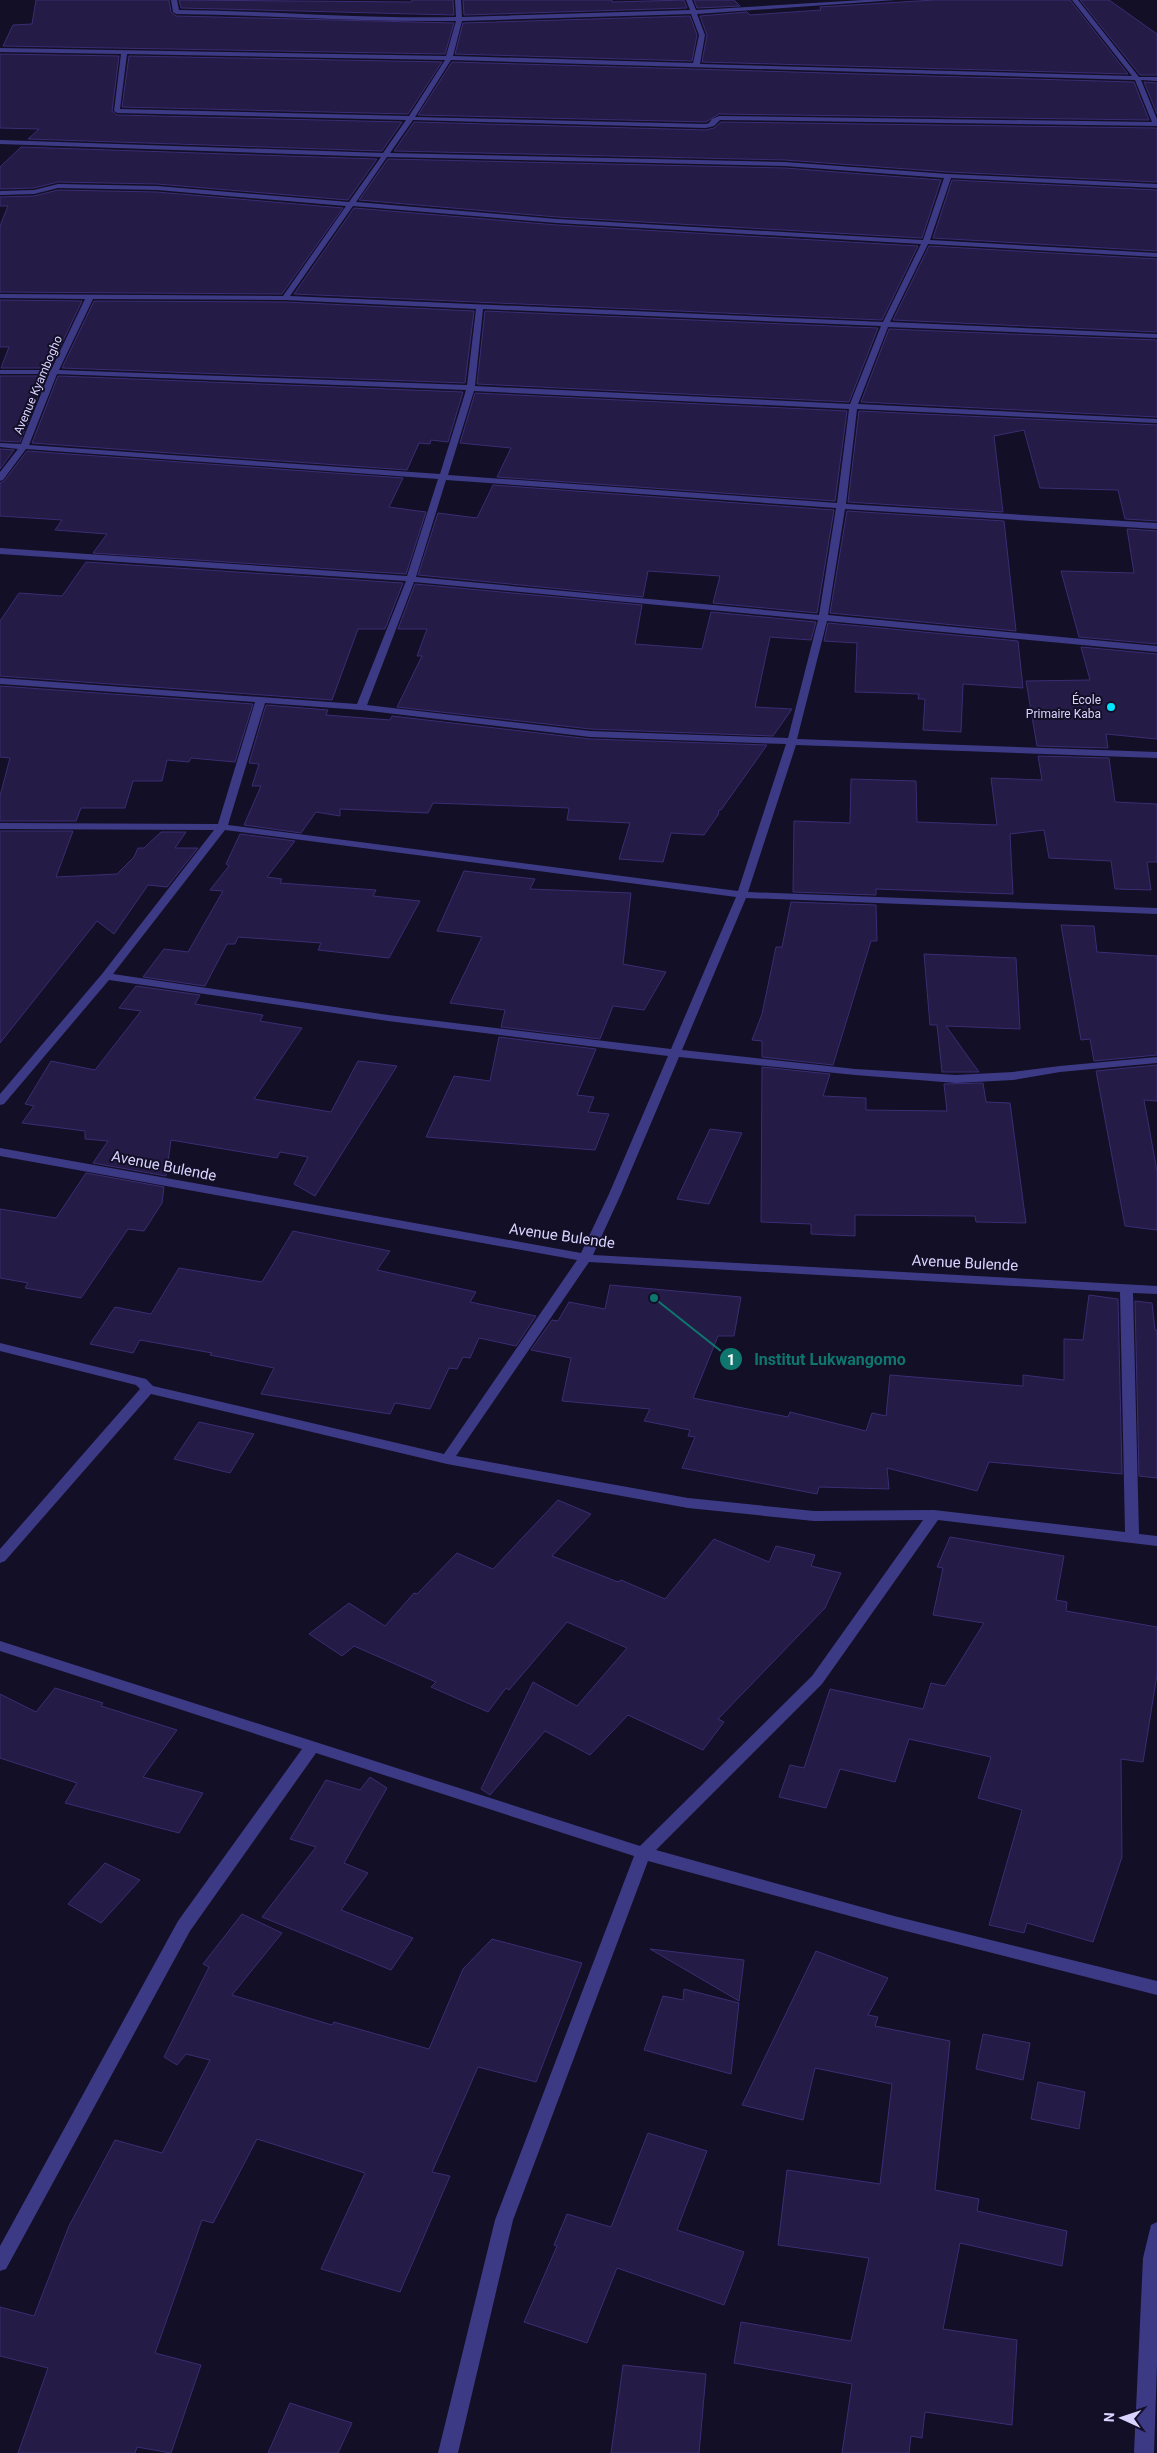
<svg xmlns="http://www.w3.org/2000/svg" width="1157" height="2453" viewBox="0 0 1157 2453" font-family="Roboto,sans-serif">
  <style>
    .building { fill: #241b47; stroke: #3b2d73 }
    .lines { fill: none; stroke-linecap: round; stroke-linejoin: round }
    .street { fill: #3d3a85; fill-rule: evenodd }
    .poi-dot { fill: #00e5ff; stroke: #130f26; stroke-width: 2 }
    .labels { text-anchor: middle; stroke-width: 4; stroke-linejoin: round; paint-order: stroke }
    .far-street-label { font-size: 12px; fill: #d9d4ff; stroke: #130f26 }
    .far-poi-label { font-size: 12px; fill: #d9d4ff; stroke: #130f26; text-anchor: end }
    .street-label { font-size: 15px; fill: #d9d4ff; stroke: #130f26 }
    .leader { fill: none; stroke: #0f766e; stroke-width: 2 }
    .callout-dot { fill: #0f766e; stroke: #130f26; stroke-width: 2 }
    .mark-label { font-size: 15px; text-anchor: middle; font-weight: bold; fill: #fff }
    .callout-label { font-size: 16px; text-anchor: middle; font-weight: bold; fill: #0f766e; stroke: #130f26; stroke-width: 4; stroke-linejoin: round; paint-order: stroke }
  </style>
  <rect width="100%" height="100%" fill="#130f26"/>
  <g class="building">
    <polygon points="36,0 169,0 171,12 176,16 454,23 445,54 3,46 13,25 32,24"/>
    <polygon points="179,0 411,2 412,0 453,0 454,15 181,8"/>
    <polygon points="463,0 612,0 612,2 684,0 687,8 464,15"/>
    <polygon points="694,0 734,0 740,6 697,8"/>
    <polygon points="934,0 1070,0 1128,74 702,62 707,35 700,16 747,12 750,15 821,10 820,7"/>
    <polygon points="1080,0 1109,0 1157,34 1157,75 1140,75"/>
    <polygon points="690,16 697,35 692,61 455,54 463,23"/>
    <polygon points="0,54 119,56 112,111 117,115 402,122 382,151 28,139 39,129 0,128"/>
    <polygon points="129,56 442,62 408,114 122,107"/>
    <polygon points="452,62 1134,82 1149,120 719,114 706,122 418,115"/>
    <polygon points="1144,82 1157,83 1157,114"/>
    <polygon points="414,122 706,130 714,128 721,122 1157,128 1157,182 948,172 785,160 394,151"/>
    <polygon points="21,147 377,159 348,200 157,184 58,182 34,188 0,189 0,167"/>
    <polygon points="388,159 785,168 941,180 922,238 557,217 359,200"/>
    <polygon points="952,180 1157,190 1157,251 933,238"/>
    <polygon points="58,190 157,192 343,208 282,294 0,292 0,226 8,206 0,206 0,197 34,196"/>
    <polygon points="354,208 557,225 918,246 882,320 294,294"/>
    <polygon points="929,246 1157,259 1157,332 893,320"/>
    <polygon points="0,300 82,301 50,368 1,368 9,347 0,347"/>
    <polygon points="94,301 285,302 474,311 465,383 62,368"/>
    <polygon points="485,311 878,328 849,402 477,384"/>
    <polygon points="889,329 1157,340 1157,417 861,402"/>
    <polygon points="0,376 46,376 20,442 0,441"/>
    <polygon points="58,376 463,392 448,442 431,440 430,444 419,443 407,470 32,443"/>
    <polygon points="475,393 847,411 835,501 497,477 511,448 460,443"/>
    <polygon points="859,411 1157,425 1157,521 1125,519 1118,490 1040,488 1024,430 994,436 1003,512 848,502"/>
    <polygon points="0,449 14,450 0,469"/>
    <polygon points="27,451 403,478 389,507 426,512 406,574 93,553 107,534 55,530 62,520 0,516 0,483 4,481"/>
    <polygon points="493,485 834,510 817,613 713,603 720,576 648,571 643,597 418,575 438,513 477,518"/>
    <polygon points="847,511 1004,521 1016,631 830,613"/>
    <polygon points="1127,529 1157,531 1157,644 1079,637 1061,571 1134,573"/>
    <polygon points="86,562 403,583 385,629 358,629 332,700 0,676 0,621 19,593 62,596"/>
    <polygon points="415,584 642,605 635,644 702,649 711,612 816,622 811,640 770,637 755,707 792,709 773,736 590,729 397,707 422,656 417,656 427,629 398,629"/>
    <polygon points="828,623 1018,641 1023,688 963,684 961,732 923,730 925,699 918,699 919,694 855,692 857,643 824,641"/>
    <polygon points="1081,647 1157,654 1157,739 1106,734 1108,748 1037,746 1026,681 1090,680"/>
    <polygon points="0,686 253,704 235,762 191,758 189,762 167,760 162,781 133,781 125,808 81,808 76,821 0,821 0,796 10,758 0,757"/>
    <polygon points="266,705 328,710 326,715 390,720 392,716 590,739 767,745 721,810 719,810 718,815 704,835 671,833 663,862 619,859 630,823 567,820 569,808 433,803 428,813 340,809 340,816 316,812 301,833 244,825 261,786 252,786 259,764 249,763"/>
    <polygon points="1038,756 1109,758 1115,802 1157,804 1157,862 1147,862 1151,890 1115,889 1111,861 1049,858 1044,830 1010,834 1013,894 876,889 876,895 793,892 794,821 850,823 851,779 916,781 917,822 997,825 991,778 1042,780"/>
    <polygon points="0,831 73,831 56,877 117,874 134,857 138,848 144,848 161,832 186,832 175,848 198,848 167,887 148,885 114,934 97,921 0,1043"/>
    <polygon points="240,834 295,841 267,877 282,879 280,883 376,890 373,896 420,901 389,958 318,950 321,943 238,937 235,944 227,944 205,986 143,977 164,949 188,952 223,891 210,890 229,866 226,864"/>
    <polygon points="464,871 535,879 530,889 631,893 623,964 666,972 644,1010 613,1006 600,1039 501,1027 505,1010 450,1003 482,937 437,931"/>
    <polygon points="791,902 876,905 877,941 871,941 833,1065 762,1057 762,1041 752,1040 762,1014 776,947 782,947"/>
    <polygon points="1061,925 1094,926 1097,952 1157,956 1157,1055 1094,1061 1090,1039 1081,1040"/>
    <polygon points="924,954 1016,958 1020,1029 946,1026 979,1072 942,1072 937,1025 930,1025"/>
    <polygon points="136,986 200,995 195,1004 263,1015 260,1021 302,1028 254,1099 331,1112 358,1061 397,1066 315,1196 294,1184 308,1157 280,1152 277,1158 171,1140 166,1176 93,1163 108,1141 85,1139 85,1131 22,1123 34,1106 25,1104 51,1061 95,1070 141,1011 119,1008"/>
    <polygon points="499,1037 596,1049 577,1095 594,1097 588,1112 609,1114 595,1150 426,1137 454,1076 490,1081"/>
    <polygon points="1157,1065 1157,1101 1144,1100 1157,1171 1157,1230 1125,1226 1096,1071"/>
    <polygon points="762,1067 830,1074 823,1096 866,1098 866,1110 947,1111 944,1084 983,1083 986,1102 1010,1103 1026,1223 976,1222 975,1216 855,1215 855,1236 811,1234 811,1224 761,1222"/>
    <polygon points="710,1129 742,1133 709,1204 677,1199"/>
    <polygon points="86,1173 164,1187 162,1203 144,1231 128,1229 81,1298 25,1288 28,1283 0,1278 0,1209 56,1218"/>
    <polygon points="293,1231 390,1251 377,1270 476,1292 470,1302 536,1316 516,1346 479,1338 470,1358 463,1357 457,1369 449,1368 430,1409 395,1403 390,1414 261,1394 274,1368 210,1355 212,1353 140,1340 133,1353 90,1344 115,1307 151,1314 179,1268 262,1282"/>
    <polygon points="610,1285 741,1297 734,1336 718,1336 693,1398 788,1417 790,1412 866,1431 872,1413 886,1416 890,1375 1023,1386 1023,1375 1064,1380 1064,1339 1083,1340 1089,1295 1118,1299 1122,1474 989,1462 977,1491 887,1468 889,1489 819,1487 817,1494 682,1468 695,1437 688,1436 690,1430 644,1421 650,1409 562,1401 571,1358 531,1350 552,1320 558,1321 569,1302 605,1309"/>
    <polygon points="1135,1301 1152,1303 1155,1330 1157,1330 1157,1478 1139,1476"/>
    <polygon points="199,1422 254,1434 230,1473 174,1459"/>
    <polygon points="558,1500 591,1514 552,1556 618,1582 621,1580 665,1599 714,1539 769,1562 776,1546 815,1555 811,1566 841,1573 825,1608 718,1719 724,1722 703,1750 628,1715 590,1755 545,1731 490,1795 481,1789 533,1682 577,1706 627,1648 567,1622 509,1690 506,1688 488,1712 431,1687 436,1682 354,1646 342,1656 309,1634 349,1603 385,1626 414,1593 417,1594 457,1553 493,1569"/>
    <polygon points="950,1537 1064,1556 1056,1600 1067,1602 1066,1611 1157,1627 1157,1675 1143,1762 1121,1759 1122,1857 1093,1942 1027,1923 1024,1933 989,1925 1022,1810 978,1798 991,1757 909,1739 895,1782 840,1769 826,1808 779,1797 790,1765 804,1768 830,1689 923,1709 931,1683 945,1686 984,1623 933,1615 943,1568 937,1567"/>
    <polygon points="55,1688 103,1703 101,1706 177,1730 143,1777 203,1793 179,1833 65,1803 77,1783 0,1758 0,1694 36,1712"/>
    <polygon points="370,1777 387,1788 344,1863 368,1873 341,1910 413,1938 391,1970 262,1917 316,1847 290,1839 326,1780 360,1790"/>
    <polygon points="105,1863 140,1880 101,1923 68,1904"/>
    <polygon points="242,1914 282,1933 232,1995 332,2025 334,2022 429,2049 463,1969 492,1939 582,1963 536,2082 478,2067 432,2172 450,2176 400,2292 321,2269 365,2173 257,2139 213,2223 202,2220 155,2353 201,2365 171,2453 137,2447 135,2453 18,2453 48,2368 0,2356 0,2307 34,2316 69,2226 115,2140 162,2153 210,2060 186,2054 177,2065 164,2057 209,1967 203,1964"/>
    <polygon points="650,1949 744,1960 739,2001"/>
    <polygon points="816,1951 888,1978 868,2015 878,2017 875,2026 950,2041 935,2190 979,2199 977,2211 1067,2231 1062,2266 960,2243 943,2329 1017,2340 1012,2425 925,2412 922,2438 911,2436 909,2453 842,2453 852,2384 734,2363 741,2322 851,2341 869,2258 778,2245 787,2170 880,2184 892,2084 815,2068 803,2120 742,2105"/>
    <polygon points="684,1989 739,2003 731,2074 644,2050 663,1996 683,2000"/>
    <polygon points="983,2034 1030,2043 1023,2080 976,2069"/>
    <polygon points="1038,2082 1085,2092 1079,2129 1031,2119"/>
    <polygon points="648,2133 707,2151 677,2230 744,2252 724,2305 617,2268 587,2343 524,2322 557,2246 554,2245 567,2214 611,2227"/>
    <polygon points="623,2365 706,2374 699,2453 611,2453"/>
    <polygon points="290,2403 352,2423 338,2453 268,2453"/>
  </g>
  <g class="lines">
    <g class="street">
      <path d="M171,0h6l2,10c92,1 184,9 277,7l-1,-17h6l1,17 228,-7 -4,-10h6l4,10 168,-10h32l-199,14 8,21 -5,29 432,12 -60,-76h6l61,77h18v4l-16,-1 16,39v7l-437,-6 -6,6 -8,2 -293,-8 -23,33 395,9 163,12 209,10v4l-206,-10 -21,62 227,13v4l-229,-13 -38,78 267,12v4l-269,-11 -30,77 299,15v4l-300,-14 -11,95 311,19v6l-312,-20 -17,106 329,31v6l-330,-31 -30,118 360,13v6l-361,-13 -48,147 409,16v6l-411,-16 -64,152 173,19 101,6 57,-3 47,-6 97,-9v6l-97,9 -47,8 -57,3 -101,-8 -176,-18 -58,137 -28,61 564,31v8l-24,-1 6,241 18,2v10l-219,-26 -116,164 -166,166 238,66 263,65v14l-263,-67 -246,-67 -135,359 -55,233h-20l57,-233 139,-364 -318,-103 -126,178 -184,338 -6,2v-25l178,-325 124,-172 -302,-98v-10l640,205 172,-170 111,-156 -109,1 -126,-13 -241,-44 -296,-70 -146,167 -5,2v-14l140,-160 -4,-4 -136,-34v-8l146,36 7,7 291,68 133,-194 -577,-104v-8l581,105 28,-59 59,-138 -280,-35 -279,-41 -105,124 -4,1v-11l102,-120 112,-144 -214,-1v-6l218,1 37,-122 -255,-18v-6l357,26 49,-123 -406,-27v-6l407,28 31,-97 -412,-30 -23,31 -3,1v-9l18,-23 -18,-2v-4l21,1 28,-70h-49v-4h51l34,-71 -85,-1v-4l283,2 63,-90 -189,-16 -99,-2 -24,6 -34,1v-4l34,-1 24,-6 99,2 192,16 32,-45 -381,-13v-4l383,13 23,-33 -289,-7 -3,-2 7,-57 -121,-2v-4l446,8 10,-35c-94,1 -187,-6 -280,-7l-3,-2zM691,14l8,21 -6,28 -240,-7 9,-35zM127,54l318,6 -36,56 -289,-7zM451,60l684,20 17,42 -433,-6 -7,3 -3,4 -3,1 -291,-7zM387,157l398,9 159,12 -21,62 -366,-21 -201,-17zM353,206l204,17 364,21 -38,78 -593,-26zM93,299l192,1 191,9 -9,76 -408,-15zM483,309l398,17 -31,78 -375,-18zM57,374l409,16 -26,84 -411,-29zM474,391l375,18 -12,94 -389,-28zM446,480l390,28 -17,107 -403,-38zM414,582l404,38 -30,118 -198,-7 -223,-26zM265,703l96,7 229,27 196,7 -48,147 -510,-66zM225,830l511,67 -65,152 -283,-34 -275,-41zM589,1262l531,30 5,240 -191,-22 -120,1 -126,-13 -232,-42z"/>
      <polygon points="1157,2222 1157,2364 1154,2453 1134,2453 1143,2258 1151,2225"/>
    </g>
  </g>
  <circle class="poi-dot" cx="1111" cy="707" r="5"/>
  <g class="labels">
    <g class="far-street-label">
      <text transform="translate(38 385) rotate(-67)" y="4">Avenue Kyambogho</text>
    </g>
    <g class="far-poi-label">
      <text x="1101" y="704">École<tspan x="1101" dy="14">Primaire Kaba</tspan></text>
    </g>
    <g class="street-label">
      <text transform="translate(164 1166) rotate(11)" y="5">Avenue Bulende</text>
      <text transform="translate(562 1236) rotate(8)" y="5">Avenue Bulende</text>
      <text transform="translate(965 1263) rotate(3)" y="5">Avenue Bulende</text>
    </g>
  </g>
  <path class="leader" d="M654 1298L731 1359"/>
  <g class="callout-dot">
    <circle cx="654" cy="1298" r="5"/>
    <circle cx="731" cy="1359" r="12"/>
  </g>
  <g class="mark-label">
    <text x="731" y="1365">1</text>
  </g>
  <g class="callout-label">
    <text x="830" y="1365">Institut Lukwangomo</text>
  </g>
  <g transform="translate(1122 2418) rotate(273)" stroke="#130f26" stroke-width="4" paint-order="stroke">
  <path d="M0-4L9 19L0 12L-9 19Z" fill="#d9d4ff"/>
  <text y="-8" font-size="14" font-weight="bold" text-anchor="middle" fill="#d9d4ff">N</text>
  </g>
</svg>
